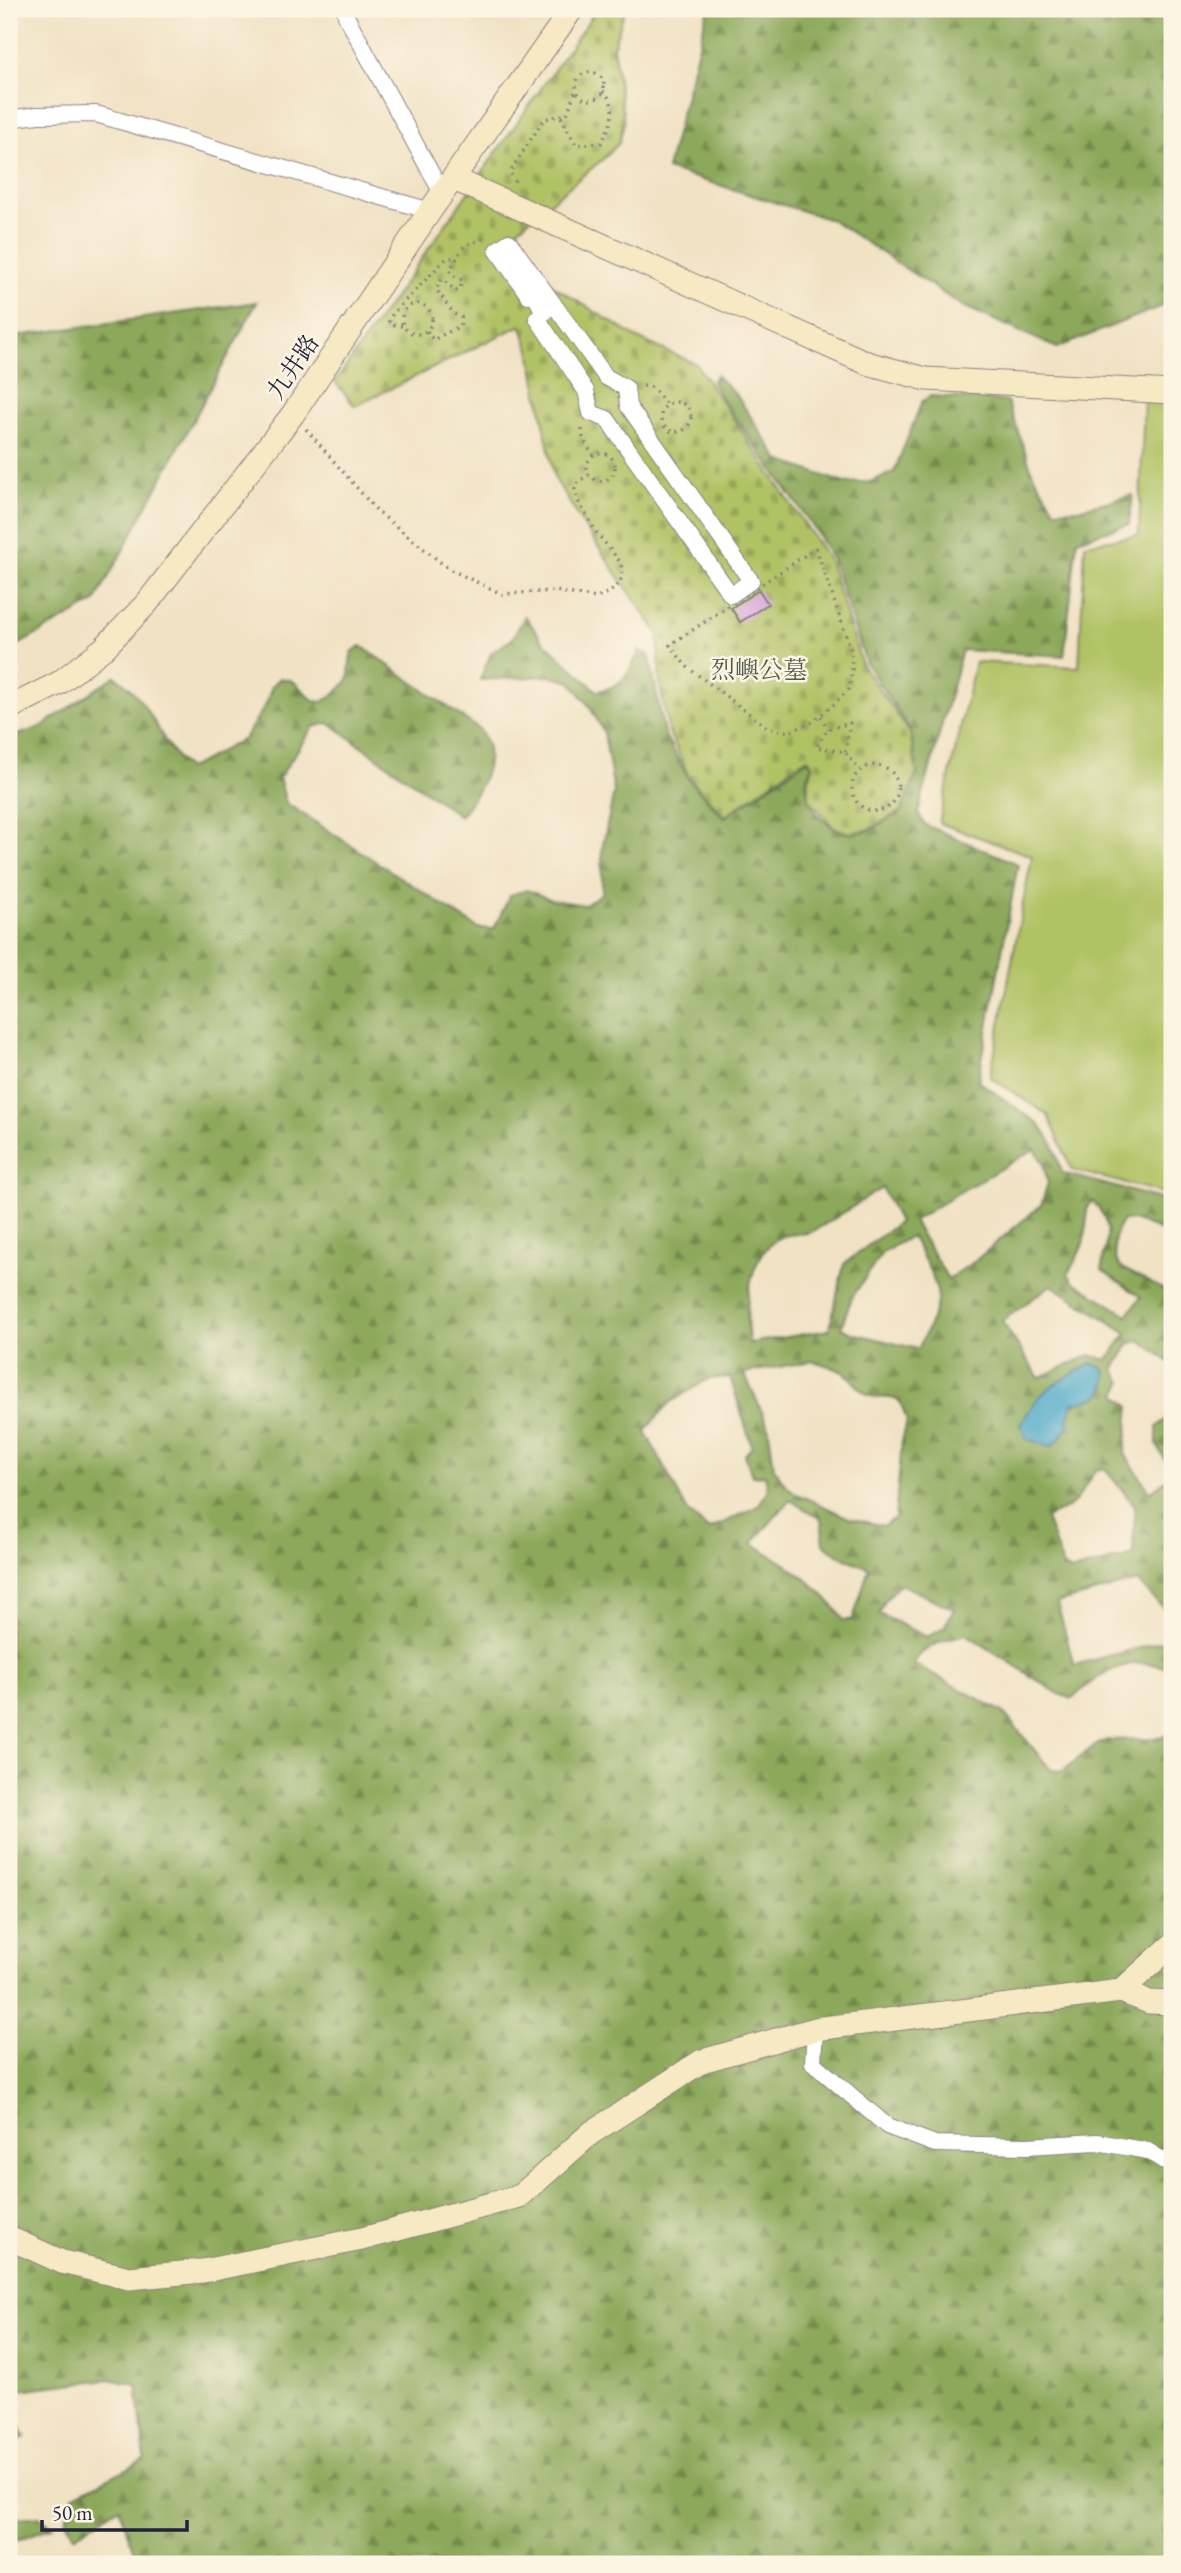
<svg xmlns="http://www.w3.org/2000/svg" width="1181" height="2573" viewBox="0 0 1181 2573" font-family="'EB Garamond','Noto Serif TC',serif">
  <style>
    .forest { fill: url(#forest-firs); stroke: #57654a; stroke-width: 2; fill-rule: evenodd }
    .cemetery { fill: url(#cemetery-stones); stroke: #6a7250; stroke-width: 2 }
    .pitch { fill: #b1c265; stroke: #6a7250; stroke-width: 2 }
    .water { fill: #4ba8c9; stroke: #366582; stroke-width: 2 }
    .building { fill: #d7a5dd }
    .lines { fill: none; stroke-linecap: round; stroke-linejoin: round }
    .street-casing { stroke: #8a8280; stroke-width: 18 }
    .secondary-casing { stroke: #8a8280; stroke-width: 25 }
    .path { stroke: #8a8280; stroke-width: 3.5; stroke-dasharray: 2 5; stroke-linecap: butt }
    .street { stroke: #fff; stroke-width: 16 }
    .secondary { stroke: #f6e9c3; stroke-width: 23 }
    .labels { text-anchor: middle; stroke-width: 5; stroke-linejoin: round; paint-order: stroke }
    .street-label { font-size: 24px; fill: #22223b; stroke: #fcf5e5 }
    .park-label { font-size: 24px; fill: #545a4a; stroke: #fcf5e5 }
  </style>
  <defs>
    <pattern id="forest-firs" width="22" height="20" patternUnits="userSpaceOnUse" patternTransform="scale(1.75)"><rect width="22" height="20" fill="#8ca85a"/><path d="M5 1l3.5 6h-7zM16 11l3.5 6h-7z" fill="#72884c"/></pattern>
    <pattern id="cemetery-stones" width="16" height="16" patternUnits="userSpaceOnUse" patternTransform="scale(1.75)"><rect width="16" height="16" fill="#b1c265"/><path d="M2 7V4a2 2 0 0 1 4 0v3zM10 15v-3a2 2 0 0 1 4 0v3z" fill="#98a659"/></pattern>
  </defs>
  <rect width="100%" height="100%" fill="#fcf5e5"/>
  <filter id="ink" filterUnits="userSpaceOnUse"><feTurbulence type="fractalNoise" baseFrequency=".0143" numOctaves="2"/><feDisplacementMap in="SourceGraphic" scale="14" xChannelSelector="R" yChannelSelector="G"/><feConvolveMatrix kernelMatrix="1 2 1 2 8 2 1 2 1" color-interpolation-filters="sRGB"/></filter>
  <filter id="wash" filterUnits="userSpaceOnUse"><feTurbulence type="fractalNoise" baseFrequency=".00686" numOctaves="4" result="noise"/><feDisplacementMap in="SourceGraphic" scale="28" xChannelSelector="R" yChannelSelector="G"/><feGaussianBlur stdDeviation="1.57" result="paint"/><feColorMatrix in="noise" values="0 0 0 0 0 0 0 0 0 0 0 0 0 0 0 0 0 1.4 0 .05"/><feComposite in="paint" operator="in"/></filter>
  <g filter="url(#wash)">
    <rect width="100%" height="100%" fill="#f1e2c4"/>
    <g class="forest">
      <polygon points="708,9 1172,9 1172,302 1057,348 961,305 832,220 667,169"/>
      <polygon points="257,302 95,602 9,650 9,337"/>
      <path d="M716,375l21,21 42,64 65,23 26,-1 24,-10 28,-70 8,-6 77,5 26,73 22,36 23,-1 55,-14 -4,29 -52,16 -13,116 -102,-6 -44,163 7,12 93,39 -40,217 61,43 14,20 9,29 110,29v33l-39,-15h-10c-10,12 -12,34 -3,47l52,27v70l-32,-24 -11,4 -15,26 8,12 -5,13 13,12 -5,47 25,38 22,-17v142l-35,-36 -80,22 17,62 98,-26v29c-7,0 -14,-4 -22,-4 -31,-4 -56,14 -78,35l-13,-5 -93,-60c-16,4 -46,12 -52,30l89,48 48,58 12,1 32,-26 12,-5 43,-1 22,-5v830h-1034l-19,-57 -45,29 -8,-16 7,-24 72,-36 -8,-75 -28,-6 -100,12v-1653l32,-11 74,-51c38,26 42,65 73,93l56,-30 22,-35 6,-18 8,-8 13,3 21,20 9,1c9,-7 23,-15 26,-26 1,-8 0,-16 3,-24l9,-6 118,83c2,4 6,10 8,15 7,24 -12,54 -27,72l-131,-93 -16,4 -34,51 7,25 192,125 16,1 16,-34 17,-5 25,10 33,5 17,-12v-44l12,-57 -10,-59 -14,-26 -19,-25 -21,-6 -70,4 11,-27 21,-14 13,-23 18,25 54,50c26,-3 32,-18 42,-40l10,3 15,79 25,47 35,38 83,-58 5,6 -6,16 2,18 10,15 15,13 16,6 19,-3 33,-19 16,-38 -6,-42 -45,-69 -34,-104 -18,-31 -92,-129 -10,-18zM1035,1149l8,14 5,20 -7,22 -66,56 -27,18 -35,-58 45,-28zM882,1188l17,34 -55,42 -15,66 -80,13c-4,-35 -4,-81 28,-104 9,-7 26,-3 36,-8 24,-13 46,-29 69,-43zM1093,1201c25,29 10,38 9,69l39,27 -14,18 -55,-34 -4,-8c16,-26 19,-35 19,-66zM911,1236c8,13 23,40 26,55 3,18 -12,42 -19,58l-66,-16 -11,-5 10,-29 31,-46zM1051,1285l76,48 -20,27 -17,-5 -51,23 -37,-57zM812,1361c12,3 27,7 36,15 8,7 14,18 26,21 10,2 13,-2 26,4l7,20 -5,21 -7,76 -11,8 -35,-8 -54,-25 -10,-9 -11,-16 -6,-43 -24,-52zM730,1377l22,69 -7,9 7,21 13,-1 3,14 -10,17 -49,24 -21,-18 -43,-81 23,-27 40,-25zM1098,1469l8,1 29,36 -2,49 -61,16 -9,-4 -17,-49c12,-6 26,-11 33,-22 8,-11 8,-17 19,-27zM790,1500l31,19 3,25 12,10 33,14 -16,51 -9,2c-22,-36 -57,-56 -92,-78zM900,1584l54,25 -10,18 -17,10 -48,-23 5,-13z"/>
      <polygon points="1172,1414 1172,1473 1157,1445 1157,1427"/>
      <polygon points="9,2402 25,2437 9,2445"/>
      <polygon points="39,2516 52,2527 9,2543 9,2519"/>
    </g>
    <polygon class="cemetery" points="597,9 625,9 613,47 624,122 619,143 603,159 514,232 552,285 639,339 696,364 829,560 862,665 910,733 917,774 901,811 867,830 849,833 833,827 809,799 808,783 813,766 808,758 796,765 725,816 690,779 669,732 660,686 658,633 584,526 554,477 530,350 521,325 355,406 335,382"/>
    <polygon class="pitch" points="1144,399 1172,402 1172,1195 1072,1170 1048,1115 990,1077 1032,856 939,823 975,662 1079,667 1085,544 1139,535"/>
    <path class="water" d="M1092,1364l8,2 7,7c-6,32 -9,22 -35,31 -4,18 -4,33 -22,42l-23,-7 -6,-13c15,-36 38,-46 71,-62z"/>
    <g id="blocks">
      <polygon class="building" points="759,590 768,604 740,622 731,608"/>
    </g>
  </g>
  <g filter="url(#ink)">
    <use href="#blocks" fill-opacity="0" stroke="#8a8280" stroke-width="2"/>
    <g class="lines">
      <defs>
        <g id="street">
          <polyline points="345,9 346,16 443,195"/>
          <polyline points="9,119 38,115 96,114 430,211"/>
          <polygon points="509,242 606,377 626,388 628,406 751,581 731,595 607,419 591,413 586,391 537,318 544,313 534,293 529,296 497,250"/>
          <polyline points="815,2029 813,2063 887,2126 935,2144 1027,2146 1097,2142 1148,2151 1172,2166"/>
        </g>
        <g id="secondary">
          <polyline points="454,179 867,363 926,379 1172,392"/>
          <polyline points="9,708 59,683 104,648 147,603 293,414 430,211 572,9"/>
          <polyline points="1121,1991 1149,2002 1172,2003"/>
          <polyline points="9,2238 62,2262 129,2278 203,2271 362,2239 520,2196 591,2133 702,2061 815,2029 1121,1991 1172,1945"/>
        </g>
      </defs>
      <use href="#street" class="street-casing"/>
      <use href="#secondary" class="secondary-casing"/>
      <g class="path">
        <circle cx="590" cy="86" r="14"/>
        <path d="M561,117l15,28 25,-2c9,-16 19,-37 2,-52"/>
        <polyline points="515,182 510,172 544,119 567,114 576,89"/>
        <circle cx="417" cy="319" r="15"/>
        <polyline points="402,326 391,325 389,321 393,313 447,258 458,258"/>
        <polyline points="427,331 433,340 460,326 462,321 461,317 454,314 436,289 442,279 456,291 460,289 462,280 451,274 450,270 464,246 485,238"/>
        <polyline points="643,386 652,387 667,405"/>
        <circle cx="676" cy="417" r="15"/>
        <polyline points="306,429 377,511 449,569 502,594 555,591 597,598 614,589 622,578 621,563 596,532 577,499 575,489 579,480 589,476"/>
        <polyline points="582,429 583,439 593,455"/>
        <circle cx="601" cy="467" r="14"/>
        <polygon points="816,548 851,650 852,669 849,689 832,706 812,722 789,732 768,728 686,666 670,645"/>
        <polyline points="821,716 828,729"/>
        <polyline points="845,752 850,723 828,729 816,747 845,752 858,770"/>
        <circle cx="875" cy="788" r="23"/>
      </g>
      <use href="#street" class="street"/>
      <use href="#secondary" class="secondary"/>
    </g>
  </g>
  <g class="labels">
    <g class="street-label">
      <text transform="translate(293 367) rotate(-56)" y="8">九井路</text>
    </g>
    <g class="park-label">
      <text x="759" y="678">烈嶼公墓</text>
    </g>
  </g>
  <rect width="1181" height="2573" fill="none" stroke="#fcf5e5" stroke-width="35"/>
  <path d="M42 2520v10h145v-10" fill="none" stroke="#22223b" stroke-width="3.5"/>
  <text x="52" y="2520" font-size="21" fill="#22223b" stroke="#fcf5e5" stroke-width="5" paint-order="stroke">50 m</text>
</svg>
